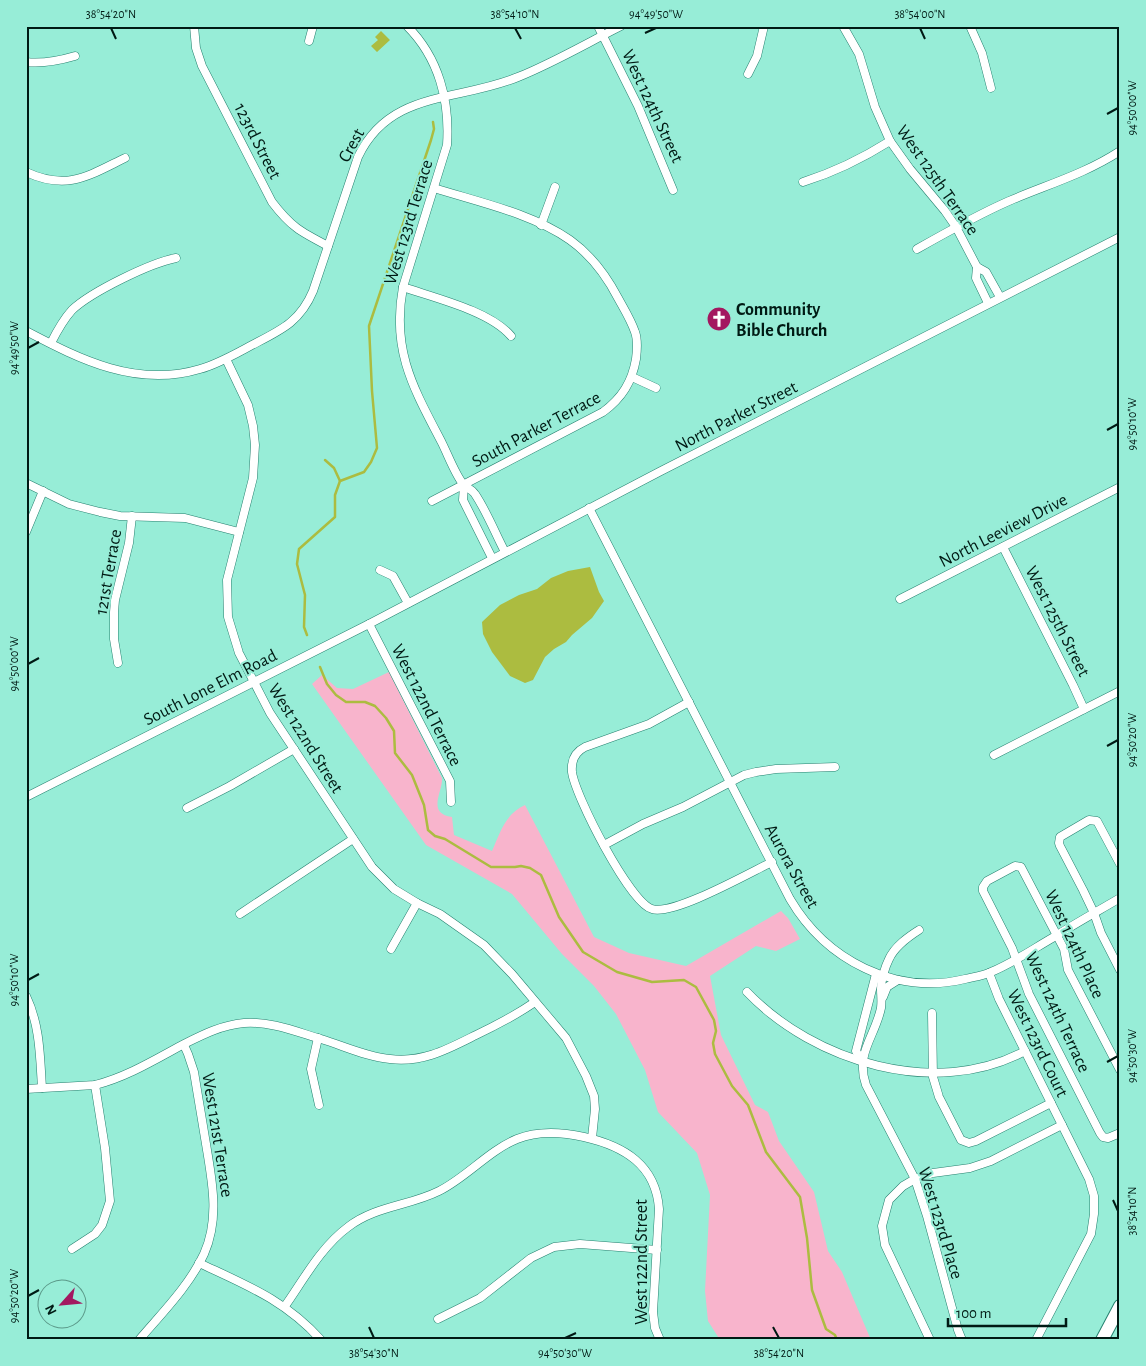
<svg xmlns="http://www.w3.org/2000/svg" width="1146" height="1366" viewBox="0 0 1146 1366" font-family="'Alegreya Sans',sans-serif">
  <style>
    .green { fill: #f8b4cc }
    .water { fill: #acbc40 }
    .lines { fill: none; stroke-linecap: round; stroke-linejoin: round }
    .stream { stroke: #acbc40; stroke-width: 2.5 }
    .minor-casing { stroke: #25816f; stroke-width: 9 }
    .highway-casing { stroke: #25816f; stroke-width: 14 }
    .minor { stroke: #fff; stroke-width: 8 }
    .highway { stroke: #fff; stroke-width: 12 }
    .ticks { fill: none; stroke: #001a14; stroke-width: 2 }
    .labels { text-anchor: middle; stroke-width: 4; stroke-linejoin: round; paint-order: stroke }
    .street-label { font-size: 18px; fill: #001a14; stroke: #97edd7 }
    .poi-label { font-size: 18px; font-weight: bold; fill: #001a14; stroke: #97edd7; text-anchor: start }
    .neatline { fill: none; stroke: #001a14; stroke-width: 2 }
    .ticks-label { font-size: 12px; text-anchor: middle; fill: #001a14 }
  </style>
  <rect width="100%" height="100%" fill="#97edd7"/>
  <path class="green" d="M389,672l53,106c1,14 -16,35 10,39l2,18 38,16c8,-18 13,-37 33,-46l69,132 35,16 57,13 95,-55 7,7 12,21 -24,12 -20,-5 -46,30 11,59 34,70 13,7 11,29 35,51 14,59 14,21 29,68h-151l-12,-19 -3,-30 5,-96 -13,-42 -39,-41 -13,-42 -29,-56 -22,-28 -32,-32 -50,-60 -86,-49 -114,-161 10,-9 15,13 16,1z"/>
  <g class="water">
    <polygon points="381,31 390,40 377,52 371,46 378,40 375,37"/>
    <polygon points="590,567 599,592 604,601 592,618 572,635 566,642 554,649 545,657 533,680 525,683 510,676 492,652 483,634 482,622 500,605 519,595 537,589 551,578 568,571"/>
  </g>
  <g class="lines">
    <g class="stream">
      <polyline points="325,460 334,468 340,481"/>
      <polyline points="307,635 304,627 305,595 297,564 299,549 335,517 335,495 340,481 364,472 371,462 377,448 372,391 369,326 431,140 434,129 433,122"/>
      <polyline points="320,667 327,684 336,695 346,702 365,702 375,706 386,718 394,731 395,753 412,775 424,805 428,830 435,836 445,839 491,867 515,867 521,866 530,868 541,875 559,917 583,952 617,972 652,982 684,980 696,987 714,1020 716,1031 713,1043 715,1054 732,1086 748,1105 766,1152 800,1197 807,1238 812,1290 826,1329 835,1335 837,1340"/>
    </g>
    <defs>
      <g id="minor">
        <path d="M194,26l2,22 6,18 70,136c19,25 29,30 56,44"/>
        <path d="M407,26c32,32 43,75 40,119l-44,142c-12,64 11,102 39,156 6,12 13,31 21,41 3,4 9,5 12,10 12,18 20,39 30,58"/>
        <polyline points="598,26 638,106 673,190"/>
        <polyline points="843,26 859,54 875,107 890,141 910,169 945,211 956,227 977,267 986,272 1000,297"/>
        <polyline points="970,26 982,53 991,88"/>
        <polyline points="309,41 313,26"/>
        <path d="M26,62c17,2 32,-1 49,-6"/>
        <polyline points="748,74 757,56 764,26"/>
        <path d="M26,172c41,19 62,4 99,-14"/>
        <path d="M803,182c32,-10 60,-24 87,-41"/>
        <polyline points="541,225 555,187"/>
        <path d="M917,249c30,-17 60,-34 92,-48 37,-16 76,-27 111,-50"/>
        <polyline points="977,267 976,278 988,303"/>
        <path d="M403,287c32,11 87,24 108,49"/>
        <path d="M26,331c55,29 111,57 174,38 18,-5 35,-15 52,-24 29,-15 48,-23 61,-54l45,-134c32,-68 101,-55 160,-80 35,-14 69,-34 103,-51"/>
        <path d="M51,343c6,-12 12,-23 21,-33 19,-18 78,-47 104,-52"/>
        <polyline points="226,359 248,405 253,426 255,445 253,478 227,580 228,617 239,653 270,713 372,867 394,889 417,903 440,914 484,945 512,974 566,1038 586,1076 594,1096 595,1109 592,1138"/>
        <polyline points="632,377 656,388"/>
        <polyline points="26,483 69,504 100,512 120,516 185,518 239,532"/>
        <polyline points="464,485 463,500 492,558"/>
        <path d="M432,501l171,-89c19,-14 29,-30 33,-53 1,-8 2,-19 -1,-27 -4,-12 -11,-23 -17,-34 -12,-23 -27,-43 -48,-58 -39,-27 -92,-38 -136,-52"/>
        <path d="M589,508l201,391c36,61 105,97 175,80 8,-2 18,-3 26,-7 22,-9 42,-23 63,-35 22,-14 44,-26 66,-39"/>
        <polyline points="26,532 43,491"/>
        <polyline points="1003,547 1073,685 1084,709"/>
        <polyline points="380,570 393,576 408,603"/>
        <polyline points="900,599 1120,487"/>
        <polyline points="369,624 450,781 451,802"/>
        <polyline points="118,663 114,639 114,612 115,600 129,543 132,516"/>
        <path d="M689,702l-40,22 -64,23c-10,5 -14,14 -13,25 3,24 58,131 80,137 21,7 97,-36 120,-47"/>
        <polyline points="994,755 1120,691"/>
        <polyline points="26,797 369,624 659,472 1120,237"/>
        <polyline points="187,808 230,786 294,749"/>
        <polyline points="604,845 643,824 683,807 744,775 756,772 776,769 835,767"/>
        <polyline points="1120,864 1097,821 1089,820 1060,837 1059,843 1060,846 1083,890 1094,913 1101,933 1120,970"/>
        <polyline points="240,914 353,839"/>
        <path d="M919,930c-11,7 -24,16 -30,29 -4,8 -8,21 -8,30 0,6 1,12 0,19 -6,29 -26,45 -15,77l49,94 12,37 31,114 4,10"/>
        <polyline points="391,949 417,903"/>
        <polyline points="989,973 999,999 1089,1179 1094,1196 1094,1214 1091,1234 1036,1340"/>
        <path d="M747,992c67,70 189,107 278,59"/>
        <path d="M26,996c14,29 14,60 16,92"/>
        <polyline points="883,997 887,987 898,980"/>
        <polyline points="932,1013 933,1077 939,1097 961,1140 969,1143 976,1141 1051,1103"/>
        <polyline points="318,1038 311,1069 319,1105"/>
        <polyline points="862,1062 856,1051 876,974"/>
        <polyline points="1120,1070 1068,970 1064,949 1021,867 1015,866 987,881 983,887 983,891 1012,948 1029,994 1100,1133 1103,1137 1108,1138 1120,1133"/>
        <path d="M26,1089l69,-4c32,-8 61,-26 89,-41 20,-10 38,-19 60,-21 27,-2 53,9 77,16 23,7 46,18 69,20 33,4 58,-10 86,-24 21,-10 40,-20 59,-33"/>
        <polyline points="72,1249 95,1234 102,1225 110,1201 105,1148 95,1085"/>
        <path d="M199,1263c47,22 86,37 122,77"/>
        <path d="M285,1306c19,-27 36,-59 63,-79 27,-21 61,-21 91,-36 28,-14 49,-40 78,-52 22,-9 45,-7 67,-2 40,9 72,28 75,72l-6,103 2,16 5,12"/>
        <polyline points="438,1319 480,1298 531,1258 554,1247 580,1244 657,1250"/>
        <path d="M139,1340c23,-27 50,-54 65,-86 16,-36 8,-73 2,-110 -4,-24 -8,-48 -12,-72l-6,-18 -4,-9"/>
        <polyline points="930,1340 885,1245 882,1226 889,1200 903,1186 915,1179 933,1173 970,1168 991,1161 1062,1125"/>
      </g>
      <polyline id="highway" points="1102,1340 1120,1306"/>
    </defs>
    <use href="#minor" class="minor-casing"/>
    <use href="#highway" class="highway-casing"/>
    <use href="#minor" class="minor"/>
    <use href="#highway" class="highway"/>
  </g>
  <path class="ticks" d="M111,28l5,11M515,28l6,11M920,28l5,11M645,33l11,-5M1107,114l11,-6M28,348l11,-6M1107,430l11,-6M28,664l11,-6M1107,746l11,-6M28,980l11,-6M1107,1062l11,-6M1113,1200l5,11M28,1296l11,-6M369,1327l5,11M773,1327l6,11M565,1338l11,-5"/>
  <defs>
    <symbol id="church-disc" viewBox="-11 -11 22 22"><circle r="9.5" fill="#a31860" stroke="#97edd7"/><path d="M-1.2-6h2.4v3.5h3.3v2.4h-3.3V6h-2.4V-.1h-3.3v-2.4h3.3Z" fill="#fff"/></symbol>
  </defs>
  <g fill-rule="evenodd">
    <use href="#church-disc" x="705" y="305" width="28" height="28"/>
  </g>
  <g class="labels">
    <g class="street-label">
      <text transform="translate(653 106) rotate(65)" y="6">West 124th Street</text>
      <text transform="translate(258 141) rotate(63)" y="6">123rd Street</text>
      <text transform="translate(351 145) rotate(-61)" y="6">Crest</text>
      <text transform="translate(938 180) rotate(55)" y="6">West 125th Terrace</text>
      <text transform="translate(408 222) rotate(-73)" y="6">West 123rd Terrace</text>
      <text transform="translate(736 416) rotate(-27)" y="6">North Parker Street</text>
      <text transform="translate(536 429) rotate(-28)" y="6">South Parker Terrace</text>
      <text transform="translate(1003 530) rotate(-27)" y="6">North Leeview Drive</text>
      <text transform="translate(108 572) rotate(-80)" y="6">121st Terrace</text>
      <text transform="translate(1058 621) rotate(63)" y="6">West 125th Street</text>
      <text transform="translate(210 687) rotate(-27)" y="6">South Lone Elm Road</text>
      <text transform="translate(427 705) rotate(63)" y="6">West 122nd Terrace</text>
      <text transform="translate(306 738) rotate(58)" y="6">West 122nd Street</text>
      <text transform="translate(792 866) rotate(61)" y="6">Aurora Street</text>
      <text transform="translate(1075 944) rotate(65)" y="6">West 124th Place</text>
      <text transform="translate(1058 1012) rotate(65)" y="6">West 124th Terrace</text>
      <text transform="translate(1038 1043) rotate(64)" y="6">West 123rd Court</text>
      <text transform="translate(218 1135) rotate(81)" y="6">West 121st Terrace</text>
      <text transform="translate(941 1223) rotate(73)" y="6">West 123rd Place</text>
      <text transform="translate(641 1262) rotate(-90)" y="6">West 122nd Street</text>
    </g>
    <g class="poi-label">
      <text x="736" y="315">Community<tspan x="736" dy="21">Bible Church</tspan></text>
    </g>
  </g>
  <rect width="1146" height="1366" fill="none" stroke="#97edd7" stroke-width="55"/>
  <g transform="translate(62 1304) rotate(243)"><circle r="24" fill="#97edd7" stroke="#5b9989"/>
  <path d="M0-4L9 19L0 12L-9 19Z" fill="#a31860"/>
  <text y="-8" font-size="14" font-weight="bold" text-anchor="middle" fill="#001a14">N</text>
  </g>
  <path d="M948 1318v8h118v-8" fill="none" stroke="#001a14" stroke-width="2.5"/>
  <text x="956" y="1318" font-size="15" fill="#001a14" stroke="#97edd7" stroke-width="4" paint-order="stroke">100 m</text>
  <rect x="28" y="28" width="1090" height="1310" class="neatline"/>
  <g class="ticks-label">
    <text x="111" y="18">38°54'20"N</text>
    <text x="515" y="18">38°54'10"N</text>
    <text x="656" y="18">94°49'50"W</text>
    <text x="920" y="18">38°54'00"N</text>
    <text transform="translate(1132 108) rotate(-90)" y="4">94°50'00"W</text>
    <text transform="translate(14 348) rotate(-90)" y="4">94°49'50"W</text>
    <text transform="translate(1132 424) rotate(-90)" y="4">94°50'10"W</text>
    <text transform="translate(14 664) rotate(-90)" y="4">94°50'00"W</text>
    <text transform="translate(1132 740) rotate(-90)" y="4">94°50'20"W</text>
    <text transform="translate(14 980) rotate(-90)" y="4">94°50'10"W</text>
    <text transform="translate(1132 1056) rotate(-90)" y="4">94°50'30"W</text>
    <text transform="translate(1132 1211) rotate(-90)" y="4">38°54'10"N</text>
    <text transform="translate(14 1296) rotate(-90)" y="4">94°50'20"W</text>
    <text x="374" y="1357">38°54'30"N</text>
    <text x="565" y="1357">94°50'30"W</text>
    <text x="779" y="1357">38°54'20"N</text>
  </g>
</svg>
